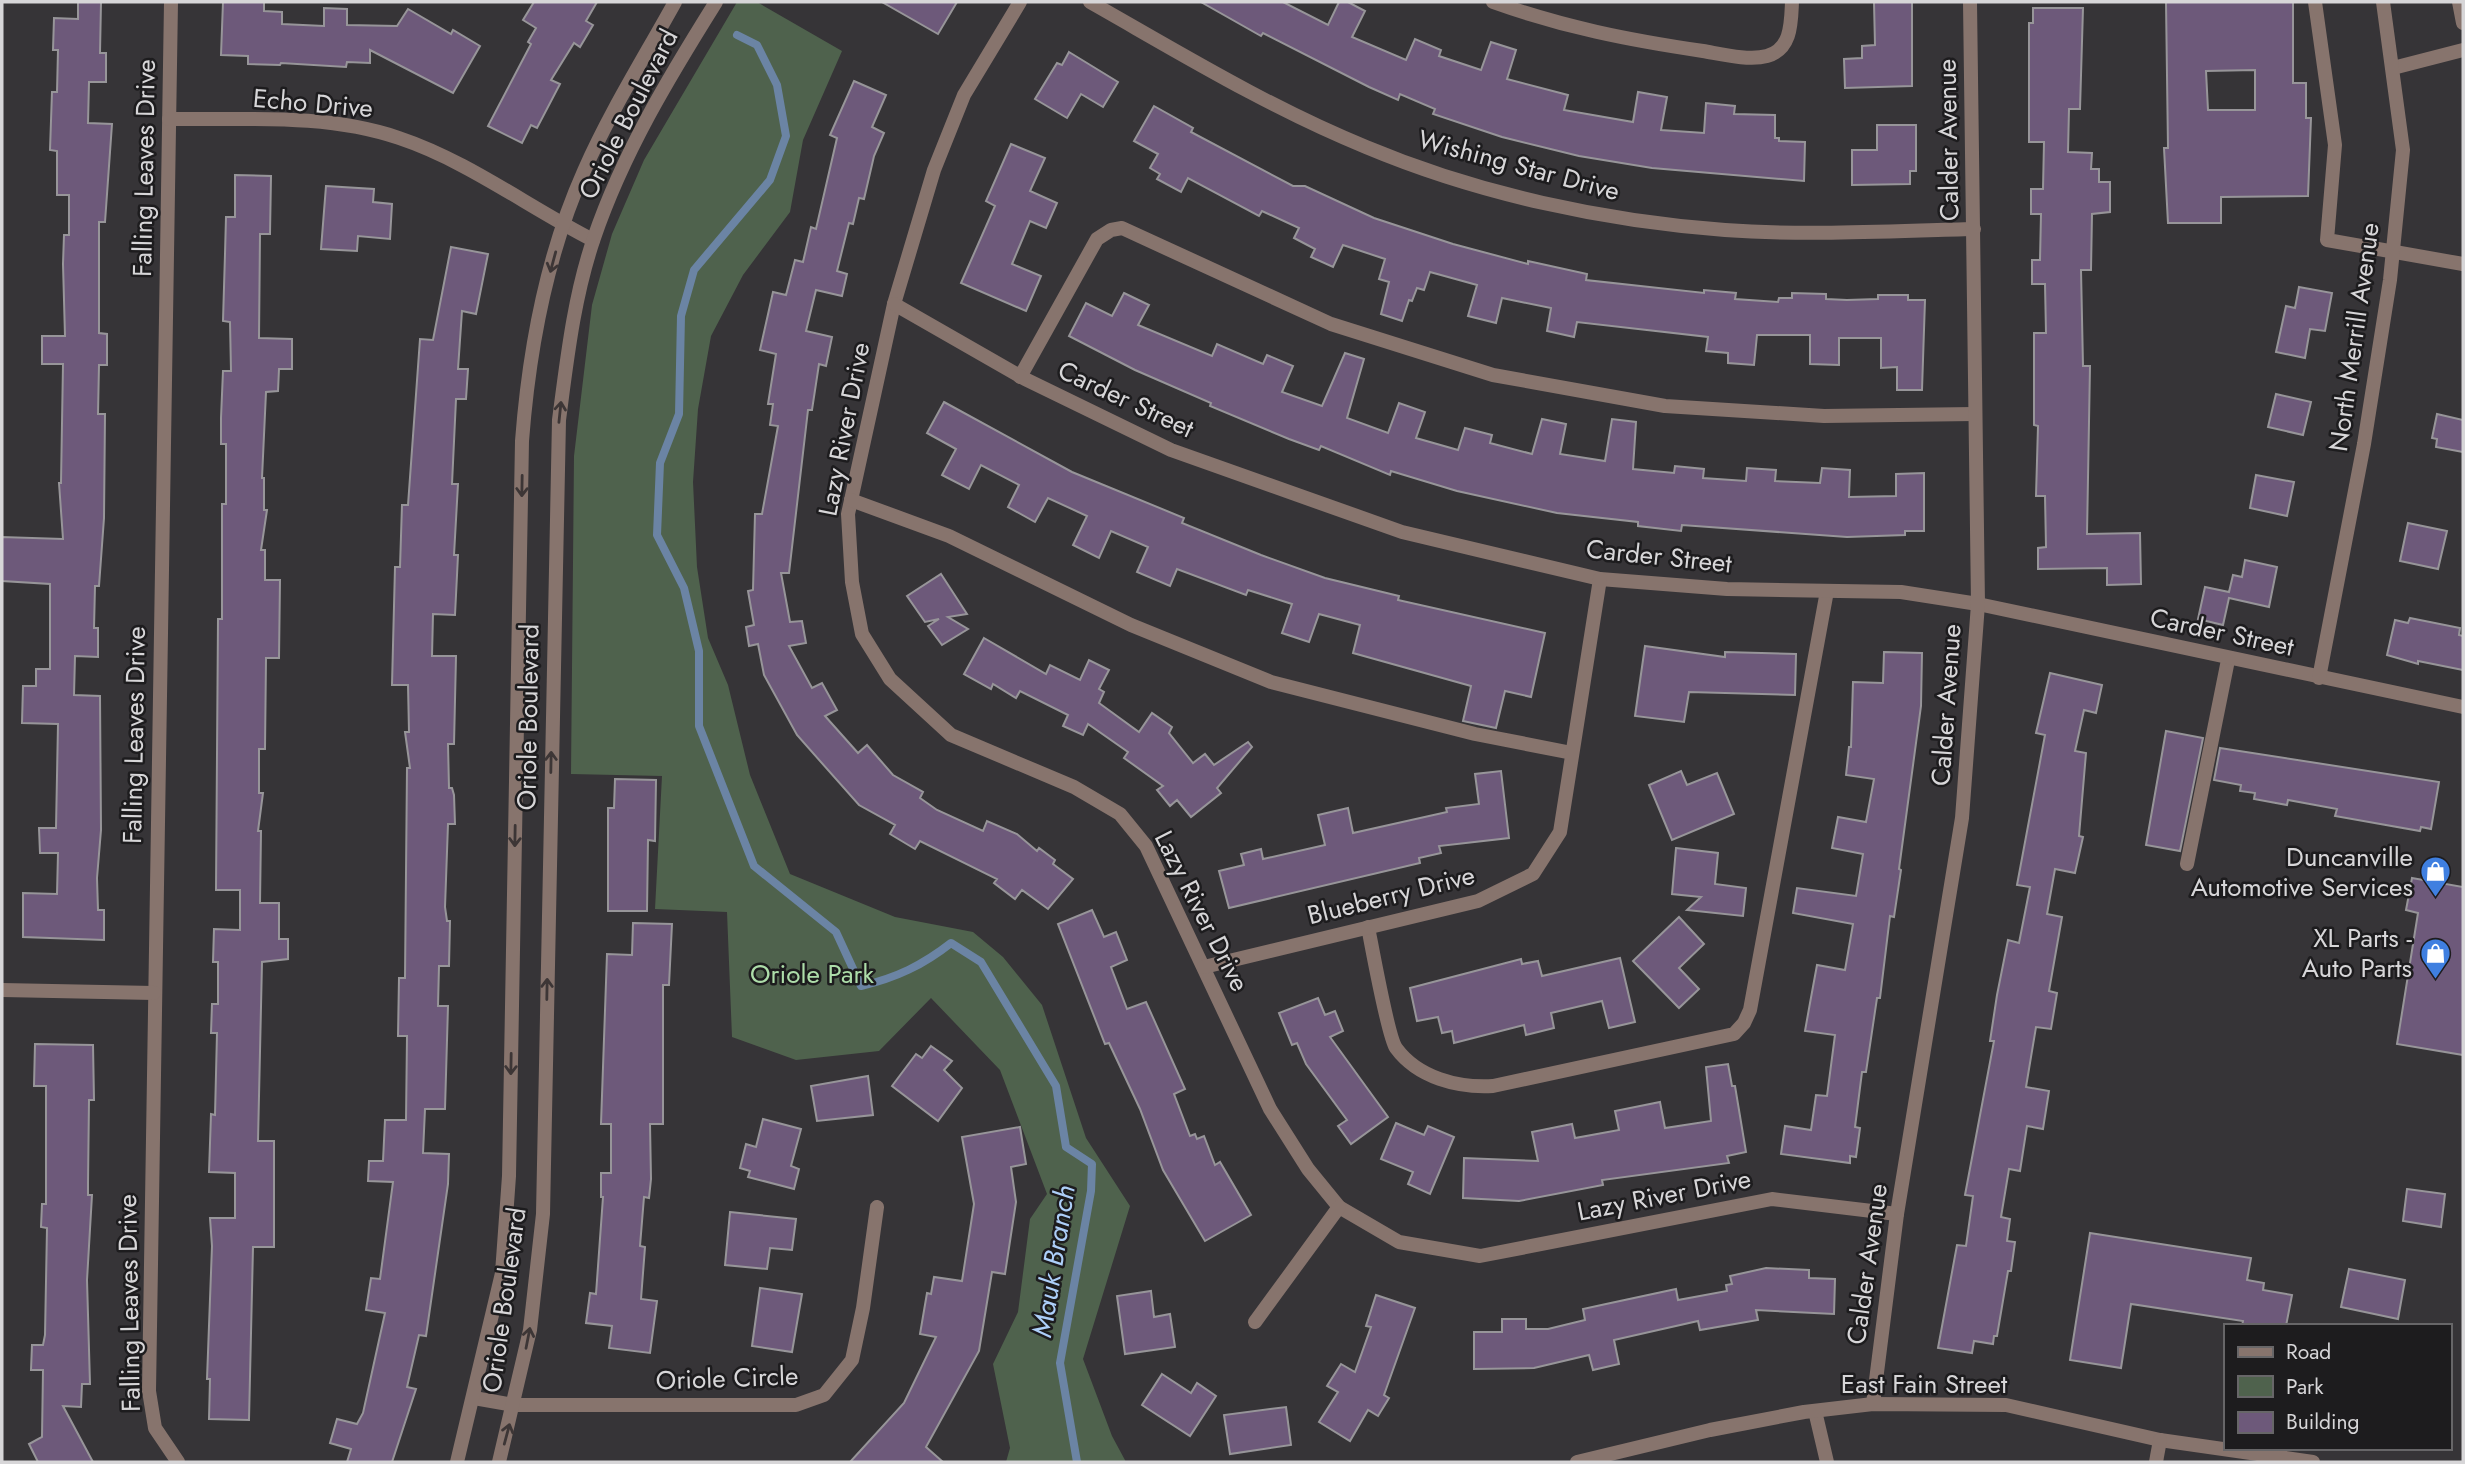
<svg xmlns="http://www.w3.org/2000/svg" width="2465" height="1464" viewBox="0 0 2465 1464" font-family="Jost,sans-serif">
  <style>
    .green { fill: #4f624d }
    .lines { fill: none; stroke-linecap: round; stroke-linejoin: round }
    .stream { stroke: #6b84a4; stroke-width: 8 }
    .building { fill: #6d597a; stroke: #979599; stroke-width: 2; fill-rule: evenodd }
    .service { stroke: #87746d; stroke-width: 14 }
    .minor { stroke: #87746d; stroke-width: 14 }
    .tertiary { stroke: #87746d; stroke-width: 14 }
    .oneway { stroke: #3d3636 }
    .labels { text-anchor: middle; stroke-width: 5; stroke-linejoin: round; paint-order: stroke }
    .street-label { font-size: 26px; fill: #d7d6d8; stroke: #1d1c1e }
    .poi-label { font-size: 26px; fill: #d7d6d8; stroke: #1d1c1e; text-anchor: end }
    .park-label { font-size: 26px; fill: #addda9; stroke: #1d1c1e }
    .water-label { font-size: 28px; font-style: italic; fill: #adcff9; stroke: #1d1c1e }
  </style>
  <rect width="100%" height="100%" fill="#363437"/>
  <polygon class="green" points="737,2 757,2 842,51 803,140 790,212 743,275 711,336 698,409 693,482 697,567 708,638 728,685 750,775 790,874 895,917 973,932 1003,957 1042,1005 1086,1138 1130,1206 1083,1359 1112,1436 1126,1462 1006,1462 1010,1448 993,1364 1018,1312 1030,1219 1047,1194 1000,1070 931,998 879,1051 796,1060 732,1037 727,912 655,909 662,776 571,774 574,456 592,305 612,234 644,160"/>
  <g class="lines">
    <path class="stream" d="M737,35l20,10 20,40 9,51 -16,44 -76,90 -13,46 -2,98 -19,49 -3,72 27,53 15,63v75l55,140 82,66 25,54c35,-8 62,-21 90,-43l30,19 75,124 10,61 26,17 -1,27 -31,172 17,99"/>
  </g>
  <g class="building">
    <polygon points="78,2 101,2 100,53 106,53 106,82 89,82 88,123 112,124 105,222 99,222 99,333 107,334 107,365 99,365 98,414 105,414 104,518 99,586 95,586 94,628 98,628 98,657 75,656 74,695 100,696 101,830 97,878 98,910 104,910 104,940 23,937 23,893 57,894 58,853 40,853 39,828 56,828 58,724 22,723 23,686 36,686 36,669 50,669 50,584 2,581 2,537 63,539 59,483 61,483 63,364 42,364 42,336 65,336 63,264 64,235 69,235 69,195 57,195 57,151 50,150 52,92 57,92 58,50 53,50 54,18 78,19"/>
    <polygon points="223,2 264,2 264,11 282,12 282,24 324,26 324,8 347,9 347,25 397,26 408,9 451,34 453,30 480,46 453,93 370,50 370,63 347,62 346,67 281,63 280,65 248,64 248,56 221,55"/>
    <polygon points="534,2 597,2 586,21 593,25 580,47 574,43 551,80 560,84 537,128 531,125 522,143 488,126 531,44 528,42 536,28 523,20"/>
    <polygon points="882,2 957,2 938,34"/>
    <polygon points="1201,2 1283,2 1328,25 1339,2 1348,2 1365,11 1352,37 1406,60 1415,39 1441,50 1439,56 1481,70 1491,42 1516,50 1507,79 1568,95 1564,110 1633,122 1638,92 1667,97 1661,130 1704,133 1706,103 1735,106 1734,114 1775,115 1775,138 1779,138 1779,141 1805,142 1804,181 1652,168 1579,156 1502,137 1433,114 1435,109 1400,94 1398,100 1369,87 1263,33 1261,36"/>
    <polygon points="1874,2 1912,2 1912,86 1845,88 1844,59 1862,58 1862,46 1875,45"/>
    <path d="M2166,2h127v81h13v35h5l-3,78 -87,1v26h-53l-4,-75h4zM2255,70v40h-47l-2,-39z"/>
    <polygon points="2033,8 2083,8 2080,109 2069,109 2068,152 2092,153 2091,169 2099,169 2099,182 2110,182 2110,212 2092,214 2091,270 2081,270 2083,366 2090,366 2087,534 2140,533 2141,584 2107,585 2107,568 2038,569 2038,548 2046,547 2045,496 2036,496 2038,426 2034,425 2034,333 2046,333 2045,284 2032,284 2032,260 2040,260 2041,214 2031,214 2031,189 2043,189 2044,142 2029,142 2029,23 2033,23"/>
    <polygon points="1069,52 1118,82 1103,107 1081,94 1067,118 1035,99 1057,63 1062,65"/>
    <polygon points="854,81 886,95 872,127 884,133 874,156 864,199 859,198 853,224 849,223 837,271 847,274 842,296 816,290 806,331 832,337 826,366 819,364 812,410 808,410 789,573 781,573 790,622 802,621 806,643 789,646 812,688 822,683 837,710 825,716 858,753 867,745 893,775 923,792 920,798 937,810 983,831 987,821 1017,834 1037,851 1039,848 1055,860 1053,864 1073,879 1048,909 1022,890 1015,899 994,883 997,879 920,841 915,849 890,834 895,825 859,805 797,735 764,675 758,644 749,646 746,627 754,625 748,591 753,590 755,514 762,514 778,426 770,425 773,404 768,404 776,354 760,350 773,292 786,295 795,260 803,262 811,227 816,229 837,138 830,135"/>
    <polygon points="1154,106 1193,128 1191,132 1293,186 1305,186 1374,218 1453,244 1528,264 1528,261 1587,274 1586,280 1704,293 1704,290 1736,293 1735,299 1778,302 1779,298 1792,298 1792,293 1826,294 1826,299 1847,300 1878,299 1878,295 1908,295 1908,300 1925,300 1922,390 1897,390 1897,367 1881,368 1881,338 1839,338 1839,365 1810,364 1810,335 1757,335 1754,365 1728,363 1728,353 1706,351 1708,337 1577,322 1574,337 1547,331 1551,308 1502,298 1496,323 1468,316 1477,285 1430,272 1424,290 1417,288 1412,301 1409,300 1402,321 1381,314 1389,282 1379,279 1385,259 1343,245 1333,267 1311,257 1315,249 1294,238 1299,228 1262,211 1259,216 1188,178 1181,192 1157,179 1160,174 1150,168 1158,154 1134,141"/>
    <polygon points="1877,125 1916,125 1916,171 1910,171 1910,184 1852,185 1852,150 1877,150"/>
    <polygon points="1011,144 1045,158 1030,191 1057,203 1046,228 1030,221 1012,264 1041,276 1026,311 961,283 995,206 986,201"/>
    <polygon points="235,175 271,176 270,234 260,234 259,338 292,339 292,369 279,369 278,391 266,392 262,478 264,478 264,510 267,510 261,550 265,550 265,580 280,580 279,658 266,658 265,749 259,749 259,793 263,793 258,831 261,831 260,903 279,903 279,939 288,939 288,959 262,962 258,1141 274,1141 274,1247 253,1247 249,1420 209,1419 210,1379 207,1379 212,1246 210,1218 235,1218 235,1173 209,1172 211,1114 215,1115 217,1033 211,1033 212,1004 218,1004 218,962 213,962 214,929 240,930 240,890 216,890 218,619 222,619 222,504 226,504 226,444 221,444 221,418 223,371 231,371 230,322 223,321 225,254 226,217 235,217"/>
    <polygon points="326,186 374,189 373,202 392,204 390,239 358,236 357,251 321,249"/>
    <polygon points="451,247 488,254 476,314 462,311 458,369 468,369 466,399 456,399 452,484 458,484 454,555 458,555 455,615 433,614 432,656 456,656 454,744 448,744 449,788 452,788 454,795 455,824 448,824 445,907 447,921 450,921 449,966 439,966 438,1006 448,1006 445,1109 425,1109 423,1153 449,1154 448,1184 426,1336 419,1335 407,1387 416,1389 392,1462 347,1462 351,1449 330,1443 337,1419 357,1424 363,1413 385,1313 366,1310 371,1278 380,1279 393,1182 368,1181 369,1161 383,1161 385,1120 406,1120 407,1036 398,1036 399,978 405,978 407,768 410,768 405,732 409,732 408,685 392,685 395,567 400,567 402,505 408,505 420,339 433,340"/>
    <polygon points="2299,287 2332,293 2325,331 2310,329 2305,358 2276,352 2286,306 2295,308"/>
    <polygon points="1124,293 1149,305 1138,325 1212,356 1217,344 1263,364 1267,355 1293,366 1282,392 1322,406 1345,353 1364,359 1347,418 1388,433 1399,403 1425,412 1416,438 1458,450 1465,428 1492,435 1490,443 1532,454 1542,419 1566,424 1560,454 1605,461 1612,419 1636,422 1633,469 1674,473 1675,466 1704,469 1703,478 1746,481 1747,468 1776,470 1775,481 1820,483 1822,468 1850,470 1849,497 1896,496 1896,474 1924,473 1924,531 1905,531 1905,535 1847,537 1682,525 1681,531 1638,526 1638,522 1557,513 1457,491 1391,471 1390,475 1321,446 1319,450 1289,439 1210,406 1211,403 1135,370 1069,336 1086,303 1112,316"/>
    <polygon points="2276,394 2311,402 2303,435 2268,427"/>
    <polygon points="944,402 1072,472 1184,518 1182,523 1261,555 1325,578 1399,596 1398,600 1545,633 1531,697 1505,691 1496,728 1463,721 1471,686 1353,653 1360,625 1319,614 1309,642 1282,633 1292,604 1248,590 1246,595 1177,569 1170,586 1137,572 1148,547 1111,531 1099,558 1073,545 1087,516 1048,498 1035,522 1008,507 1019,485 981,465 969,489 942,475 956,449 927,433"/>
    <polygon points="2437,414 2463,420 2463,452 2436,447 2437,439 2432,438"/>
    <polygon points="2256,475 2294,482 2287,516 2250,508"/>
    <polygon points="2408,523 2447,531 2438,569 2400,561"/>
    <polygon points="2245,560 2277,567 2269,607 2229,598 2223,625 2198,619 2205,587 2229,592 2233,575 2242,577"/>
    <polygon points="941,574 967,614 948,617 968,629 942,645 928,626 939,619 925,622 907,596"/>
    <polygon points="2410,618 2460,628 2459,635 2463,636 2463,670 2418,661 2418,664 2387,655 2395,620 2408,623"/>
    <polygon points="984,638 1046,674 1050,665 1080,680 1089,660 1109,670 1099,689 1104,692 1099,703 1139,732 1152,713 1172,727 1169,733 1193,763 1205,754 1214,765 1248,742 1252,747 1217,788 1221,793 1191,817 1177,800 1170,806 1157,790 1163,786 1124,758 1128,752 1088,724 1083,735 1063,726 1068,715 1020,691 1016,698 993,684 991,689 964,674"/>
    <polygon points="1645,646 1725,657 1725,652 1796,654 1795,695 1689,692 1684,722 1635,716"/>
    <polygon points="1884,652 1922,653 1921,706 1899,869 1901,870 1894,917 1890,916 1880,998 1877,998 1866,1072 1862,1072 1855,1127 1860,1128 1856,1157 1850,1156 1850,1163 1781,1154 1785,1126 1811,1130 1816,1095 1827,1096 1835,1035 1805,1031 1810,1003 1817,965 1845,970 1853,924 1793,913 1797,888 1856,896 1863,854 1832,848 1838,817 1866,822 1874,779 1846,775 1849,747 1851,747 1853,682 1883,683"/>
    <polygon points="2050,673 2102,685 2096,713 2084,710 2075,751 2086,753 2079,836 2083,837 2075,873 2055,869 2047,914 2062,917 2049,991 2057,993 2051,1029 2036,1027 2026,1087 2049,1091 2043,1129 2027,1126 2020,1171 2009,1169 2001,1217 2010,1219 2007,1241 2015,1242 2011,1271 2008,1271 1997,1336 1994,1336 1993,1344 1974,1341 1972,1353 1938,1348 1957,1245 1966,1246 1973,1196 1965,1195 1994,1041 1990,1041 1997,995 2008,940 2019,943 2030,887 2017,885 2045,735 2036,733"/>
    <polygon points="2166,731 2203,738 2180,851 2146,845"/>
    <polygon points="2220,748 2439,782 2431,829 2421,827 2420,831 2335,816 2337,809 2288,800 2287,805 2254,799 2255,793 2240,791 2241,785 2214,780"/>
    <polygon points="1501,771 1509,838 1439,846 1441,853 1419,858 1420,863 1229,908 1219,871 1244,865 1241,854 1261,849 1263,859 1325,845 1318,815 1348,808 1353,833 1447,812 1446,808 1479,804 1475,774"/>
    <polygon points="1681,771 1687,785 1717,773 1734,814 1672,840 1649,785"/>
    <polygon points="615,779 656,780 655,841 648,840 647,911 608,911 608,808 614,808"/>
    <polygon points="1676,848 1718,853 1715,884 1746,888 1743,916 1687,910 1701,897 1672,894"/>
    <polygon points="2412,878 2463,887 2463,1055 2397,1044 2418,913 2406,910"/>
    <polygon points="1092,910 1104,937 1116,932 1127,960 1111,967 1127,1009 1146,1002 1185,1089 1174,1094 1190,1136 1195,1134 1197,1139 1204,1136 1215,1165 1220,1162 1251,1215 1205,1241 1163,1170 1140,1109 1109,1043 1105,1044 1058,924"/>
    <polygon points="1679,917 1704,944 1679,968 1699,989 1679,1008 1633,961"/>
    <polygon points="633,923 672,924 669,985 663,985 663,1124 650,1124 651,1179 649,1198 644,1197 640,1246 645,1247 641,1299 657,1301 650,1353 609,1348 612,1326 586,1323 590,1293 596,1294 603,1197 601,1197 601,1173 611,1173 611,1124 601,1124 607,954 632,955"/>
    <polygon points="1620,958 1635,1022 1609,1028 1602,1001 1551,1013 1554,1028 1526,1035 1524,1025 1454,1043 1452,1031 1442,1033 1438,1017 1417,1021 1410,988 1521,959 1522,964 1538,961 1542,976"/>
    <polygon points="1318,998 1325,1015 1335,1011 1343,1031 1330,1037 1388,1117 1351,1144 1338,1126 1347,1120 1306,1064 1297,1043 1292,1045 1279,1013"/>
    <polygon points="35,1044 93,1045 94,1100 89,1100 88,1183 88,1195 92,1195 87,1280 90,1384 82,1384 81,1407 63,1406 93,1462 38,1462 29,1444 42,1437 43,1370 31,1370 32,1345 43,1345 45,1335 47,1228 41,1227 42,1204 46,1204 46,1086 34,1086"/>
    <polygon points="931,1046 952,1061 944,1070 962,1088 938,1121 892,1086 916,1054 922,1058"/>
    <polygon points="1728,1064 1732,1086 1735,1086 1746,1152 1727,1156 1729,1163 1602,1180 1603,1185 1519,1201 1463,1198 1464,1158 1538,1161 1532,1132 1572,1124 1575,1138 1619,1130 1615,1111 1660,1102 1665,1128 1711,1121 1706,1067"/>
    <polygon points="868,1076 873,1115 817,1121 811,1086"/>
    <polygon points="763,1119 801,1129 791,1166 799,1169 794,1189 748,1177 750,1171 740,1168 746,1144 756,1147"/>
    <polygon points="1396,1123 1424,1135 1428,1126 1454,1137 1430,1194 1408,1184 1413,1172 1381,1159"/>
    <polygon points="1020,1127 1026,1164 1011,1167 1016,1202 1005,1274 992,1272 979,1351 926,1447 943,1462 850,1462 904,1403 936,1337 920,1334 927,1293 931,1294 934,1277 962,1281 974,1204 962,1137"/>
    <polygon points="2407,1189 2445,1194 2441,1227 2403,1221"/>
    <polygon points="730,1212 796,1219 792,1250 770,1248 767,1269 725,1265"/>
    <polygon points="2090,1233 2251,1258 2247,1280 2264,1283 2263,1290 2292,1295 2286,1326 2242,1326 2243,1321 2131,1304 2121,1368 2070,1360"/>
    <polygon points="1766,1268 1809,1270 1809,1278 1835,1279 1834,1314 1756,1310 1758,1320 1700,1330 1698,1321 1614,1340 1619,1364 1593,1370 1589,1355 1534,1368 1474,1369 1474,1332 1502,1332 1502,1319 1526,1319 1526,1329 1548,1329 1585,1320 1583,1309 1606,1304 1676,1289 1678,1300 1727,1291 1726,1285 1732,1284 1730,1276"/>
    <polygon points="2349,1269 2405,1280 2398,1319 2341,1307"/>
    <polygon points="760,1288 802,1294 792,1352 752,1346"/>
    <polygon points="1151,1291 1154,1317 1170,1314 1175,1347 1125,1354 1117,1296"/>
    <polygon points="1376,1295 1415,1308 1384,1395 1389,1398 1378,1416 1368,1410 1350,1441 1319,1422 1338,1392 1327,1386 1341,1364 1355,1372 1371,1327 1366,1326"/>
    <polygon points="1162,1374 1191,1393 1197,1383 1216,1396 1190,1436 1142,1405"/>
    <polygon points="1286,1407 1291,1445 1230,1454 1224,1415"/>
  </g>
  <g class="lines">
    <g class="service">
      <path d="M1493,2c70,25 135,38 210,49 18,3 46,10 64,5 25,-7 24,-34 25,-54"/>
      <polyline points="2315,2 2335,145 2327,240 2463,264"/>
      <polyline points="2459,2 2463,23"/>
      <polyline points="2393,68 2463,50"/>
      <polyline points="1020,377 1097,239 1111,230 1122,228 1331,324 1493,375 1665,406 1824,416 1974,414"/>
      <polyline points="2187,864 2228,660"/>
      <path d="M1368,927c4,20 20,110 28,121 22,30 62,40 97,38l241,-52 10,-11 6,-13 77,-419"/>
      <polyline points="1815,1411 1827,1462"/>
    </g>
    <g class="minor">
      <polyline points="171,2 149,1391 155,1428 178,1462"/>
      <polyline points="1020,2 964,95 934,170 894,304 848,514 852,582 862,634 890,679 951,735 1074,787 1120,814 1146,846 1270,1109 1308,1169 1339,1207 1399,1242 1480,1256 1772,1199 1897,1214"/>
      <path d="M1090,2c90,51 180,106 276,145 112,47 238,74 359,83 83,6 166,1 249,-1"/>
      <path d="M169,119c75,1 157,-6 230,19 69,23 129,69 194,102"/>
      <polyline points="894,304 1025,379 1171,450 1402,532 1600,579 1727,589 1901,592 1978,604 2463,707"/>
      <polyline points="851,500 949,536 1131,625 1271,682 1475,734 1572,753"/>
      <polyline points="2319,678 2364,444 2390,280 2403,150 2383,2"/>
      <polyline points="1204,967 1478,901 1533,874 1560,832 1600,579"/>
      <polyline points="2,990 154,993"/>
      <polyline points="1255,1322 1339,1207"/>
      <polyline points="474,1398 514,1405 796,1405 824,1395 852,1360 863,1308 877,1207"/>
      <polyline points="1873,1404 1897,1214 1962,818 1978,604 1970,2"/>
      <polyline points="1577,1462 1710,1430 1804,1412 1873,1404 2006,1405 2160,1440 2313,1462"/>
      <polyline points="2156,1462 2160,1440"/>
    </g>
    <g class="tertiary">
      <path d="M457,1462l45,-189 7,-97 13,-735c7,-91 24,-185 62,-270 26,-59 60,-113 91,-169"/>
      <path d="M499,1462l31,-132 13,-116 16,-794c8,-61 15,-124 35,-182 29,-85 75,-161 122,-236"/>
    </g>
  </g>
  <defs><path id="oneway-shaft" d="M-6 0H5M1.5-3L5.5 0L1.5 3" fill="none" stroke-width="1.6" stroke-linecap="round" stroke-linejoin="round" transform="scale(1.75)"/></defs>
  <g class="oneway">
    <use href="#oneway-shaft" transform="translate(553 262) rotate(105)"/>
    <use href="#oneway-shaft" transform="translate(560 412) rotate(-84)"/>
    <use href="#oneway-shaft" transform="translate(522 486) rotate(91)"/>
    <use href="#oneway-shaft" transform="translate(551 762) rotate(-89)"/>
    <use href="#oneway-shaft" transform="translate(515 836) rotate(91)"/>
    <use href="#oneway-shaft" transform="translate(547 989) rotate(-89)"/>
    <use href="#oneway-shaft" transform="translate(511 1064) rotate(91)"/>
    <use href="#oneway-shaft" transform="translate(528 1338) rotate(-79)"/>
    <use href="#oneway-shaft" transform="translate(507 1434) rotate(-75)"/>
  </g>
  <defs>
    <symbol id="shop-pin" viewBox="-11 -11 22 30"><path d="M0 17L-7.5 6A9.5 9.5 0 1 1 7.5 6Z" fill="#3f7fe0" stroke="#1d1c1e"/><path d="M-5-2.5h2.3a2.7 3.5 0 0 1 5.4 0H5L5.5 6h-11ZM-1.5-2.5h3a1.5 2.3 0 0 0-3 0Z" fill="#fff"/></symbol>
  </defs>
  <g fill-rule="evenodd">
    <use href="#shop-pin" x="2418" y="854" width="35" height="47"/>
    <use href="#shop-pin" x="2418" y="936" width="35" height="47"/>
  </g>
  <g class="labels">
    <g class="street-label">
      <text transform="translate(313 103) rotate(5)" y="9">Echo Drive</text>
      <text transform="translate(628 114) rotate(-63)" y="9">Oriole Boulevard</text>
      <text transform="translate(1948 140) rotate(-91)" y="9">Calder Avenue</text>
      <text transform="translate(1519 165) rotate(15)" y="9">Wishing Star Drive</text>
      <text transform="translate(144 168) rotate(-89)" y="9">Falling Leaves Drive</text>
      <text transform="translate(2354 337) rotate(-82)" y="9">North Merrill Avenue</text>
      <text transform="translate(1126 399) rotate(25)" y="9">Carder Street</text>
      <text transform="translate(844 429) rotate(-79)" y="9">Lazy River Drive</text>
      <text transform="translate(1659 556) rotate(6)" y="9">Carder Street</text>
      <text transform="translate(2222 632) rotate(12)" y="9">Carder Street</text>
      <text transform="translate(1946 705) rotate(-86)" y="9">Calder Avenue</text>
      <text transform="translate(528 717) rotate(-89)" y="9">Oriole Boulevard</text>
      <text transform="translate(134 735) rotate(-89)" y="9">Falling Leaves Drive</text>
      <text transform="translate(1391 895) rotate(-14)" y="9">Blueberry Drive</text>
      <text transform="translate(1202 911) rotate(63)" y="9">Lazy River Drive</text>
      <text transform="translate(1664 1195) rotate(-11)" y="9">Lazy River Drive</text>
      <text transform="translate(1867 1264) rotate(-82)" y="9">Calder Avenue</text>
      <text transform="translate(504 1300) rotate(-82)" y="9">Oriole Boulevard</text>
      <text transform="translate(129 1303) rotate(-91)" y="9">Falling Leaves Drive</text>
      <text transform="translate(727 1378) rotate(-2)" y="9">Oriole Circle</text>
      <text x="1924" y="1393">East Fain Street</text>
    </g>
    <g class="poi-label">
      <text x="2413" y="866">Duncanville<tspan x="2413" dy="30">Automotive Services</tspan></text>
      <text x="2412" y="947">XL Parts -<tspan x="2412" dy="30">Auto Parts</tspan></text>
    </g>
    <g class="park-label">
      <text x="812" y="983">Oriole Park</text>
    </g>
    <g class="water-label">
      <text transform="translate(1053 1261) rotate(-81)" y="10">Mauk Branch</text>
    </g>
  </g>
  <rect width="2465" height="1464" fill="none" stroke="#d7d6d8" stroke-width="7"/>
  <rect x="2224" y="1324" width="228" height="126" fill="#1d1c1e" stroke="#676668" stroke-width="2"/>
  <rect x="2238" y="1347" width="35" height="10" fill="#87746d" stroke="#676668" stroke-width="2"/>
  <text x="2286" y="1359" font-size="21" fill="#d7d6d8">Road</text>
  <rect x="2238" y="1376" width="35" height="21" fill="#4f624d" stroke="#676668" stroke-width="2"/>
  <text x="2286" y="1394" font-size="21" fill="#d7d6d8">Park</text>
  <rect x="2238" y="1412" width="35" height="21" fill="#6d597a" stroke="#676668" stroke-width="2"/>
  <text x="2286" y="1429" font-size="21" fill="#d7d6d8">Building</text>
</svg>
